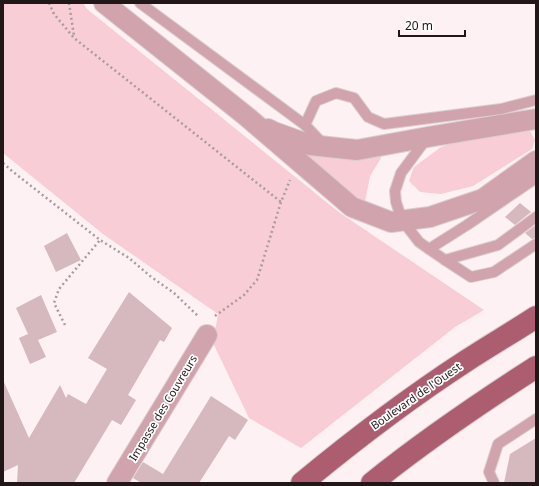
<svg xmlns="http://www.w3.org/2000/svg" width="539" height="486" viewBox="0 0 539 486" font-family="'Noto Sans',sans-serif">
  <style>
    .green { fill: #f8cdd5 }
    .building { fill: #d5b9be }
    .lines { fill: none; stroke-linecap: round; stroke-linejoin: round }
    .service-casing { stroke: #daced0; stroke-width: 12 }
    .minor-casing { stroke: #daced0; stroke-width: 22 }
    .primary-casing { stroke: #daced0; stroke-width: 24 }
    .path { stroke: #a79c9e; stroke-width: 2.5; stroke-dasharray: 2 3; stroke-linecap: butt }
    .service { stroke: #d1a3ac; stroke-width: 10 }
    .minor { stroke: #d1a3ac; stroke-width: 20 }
    .primary { stroke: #ad5d70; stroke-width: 22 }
    .labels { text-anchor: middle; stroke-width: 3.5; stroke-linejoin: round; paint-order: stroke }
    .street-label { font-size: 11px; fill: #211719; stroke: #fff }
  </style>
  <rect width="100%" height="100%" fill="#fdf1f3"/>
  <g class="green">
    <polygon points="3,3 83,3 87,9 340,213 484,310 455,327 301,448 249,418 213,343 218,314 103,234 3,153"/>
    <polygon points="530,131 535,140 532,149 473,186 441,194 420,192 409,181 414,167 441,147 480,133"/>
    <polygon points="297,146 380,151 381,158 370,176 365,202 349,192"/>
  </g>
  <g class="building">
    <polygon points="520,203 531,212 515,225 505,217"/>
    <polygon points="536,225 536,238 532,239 525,233"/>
    <polygon points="67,233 81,260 56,272 44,246"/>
    <polygon points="129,292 172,328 164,342 160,340 128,395 136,400 121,425 112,420 74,483 17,483 18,465 3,472 3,380 29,438 60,385 66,398 68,394 86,404 107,369 88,358"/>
    <polygon points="41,295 57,332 38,340 46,357 30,364 19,338 28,334 16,308"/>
    <polygon points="211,396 248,420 235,440 229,436 199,483 141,483 133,478 143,462 163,474"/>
    <polygon points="536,438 536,483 504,483 510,454"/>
  </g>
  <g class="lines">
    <defs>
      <g id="service">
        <polyline points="140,3 305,125 324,145"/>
        <polyline points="305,125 316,101 336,93 354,98 368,117 384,124 501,109 536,100"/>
        <polyline points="427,138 401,173 395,191 396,202 402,220 419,242 429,249 467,225 536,178"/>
        <polyline points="429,249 445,260 498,245 536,217"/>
        <polyline points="445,260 471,277 494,272 536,244"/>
        <polyline points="494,483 489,472 498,444 536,419"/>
      </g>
      <g id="minor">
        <polyline points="104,3 246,116 352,207 391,222 430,217 483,199 536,161"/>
        <polyline points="268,129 274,132 310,145 357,150 428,137 536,119"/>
        <polyline points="117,483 207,335"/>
      </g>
      <g id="primary">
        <path d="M302,483c52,-43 107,-85 164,-122 23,-15 47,-29 70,-44"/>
        <path d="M372,483c52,-42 108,-80 164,-116"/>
      </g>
    </defs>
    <use href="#service" class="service-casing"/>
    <use href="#minor" class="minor-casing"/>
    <use href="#primary" class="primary-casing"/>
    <g class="path">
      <polyline points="49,3 54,14 74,38 281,202"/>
      <polyline points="69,3 74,36"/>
      <polyline points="3,163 12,171 100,240 129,258 150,276 174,293 199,317"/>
      <polyline points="215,316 244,295 257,280 281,202 290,180"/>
      <polyline points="65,325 54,303 59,289 100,240"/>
    </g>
    <use href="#service" class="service"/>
    <use href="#minor" class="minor"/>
    <use href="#primary" class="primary"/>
  </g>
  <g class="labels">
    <g class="street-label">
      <text transform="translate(416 396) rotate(-35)" y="4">Boulevard de l'Ouest</text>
      <text transform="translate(163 408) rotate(-59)" y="4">Impasse des Couvreurs</text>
    </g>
  </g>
  <rect width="539" height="486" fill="none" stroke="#211719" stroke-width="8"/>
  <path d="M399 30v6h66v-6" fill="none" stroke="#211719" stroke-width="2"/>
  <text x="405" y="30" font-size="12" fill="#211719" stroke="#ffffff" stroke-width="3" paint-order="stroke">20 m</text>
</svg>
